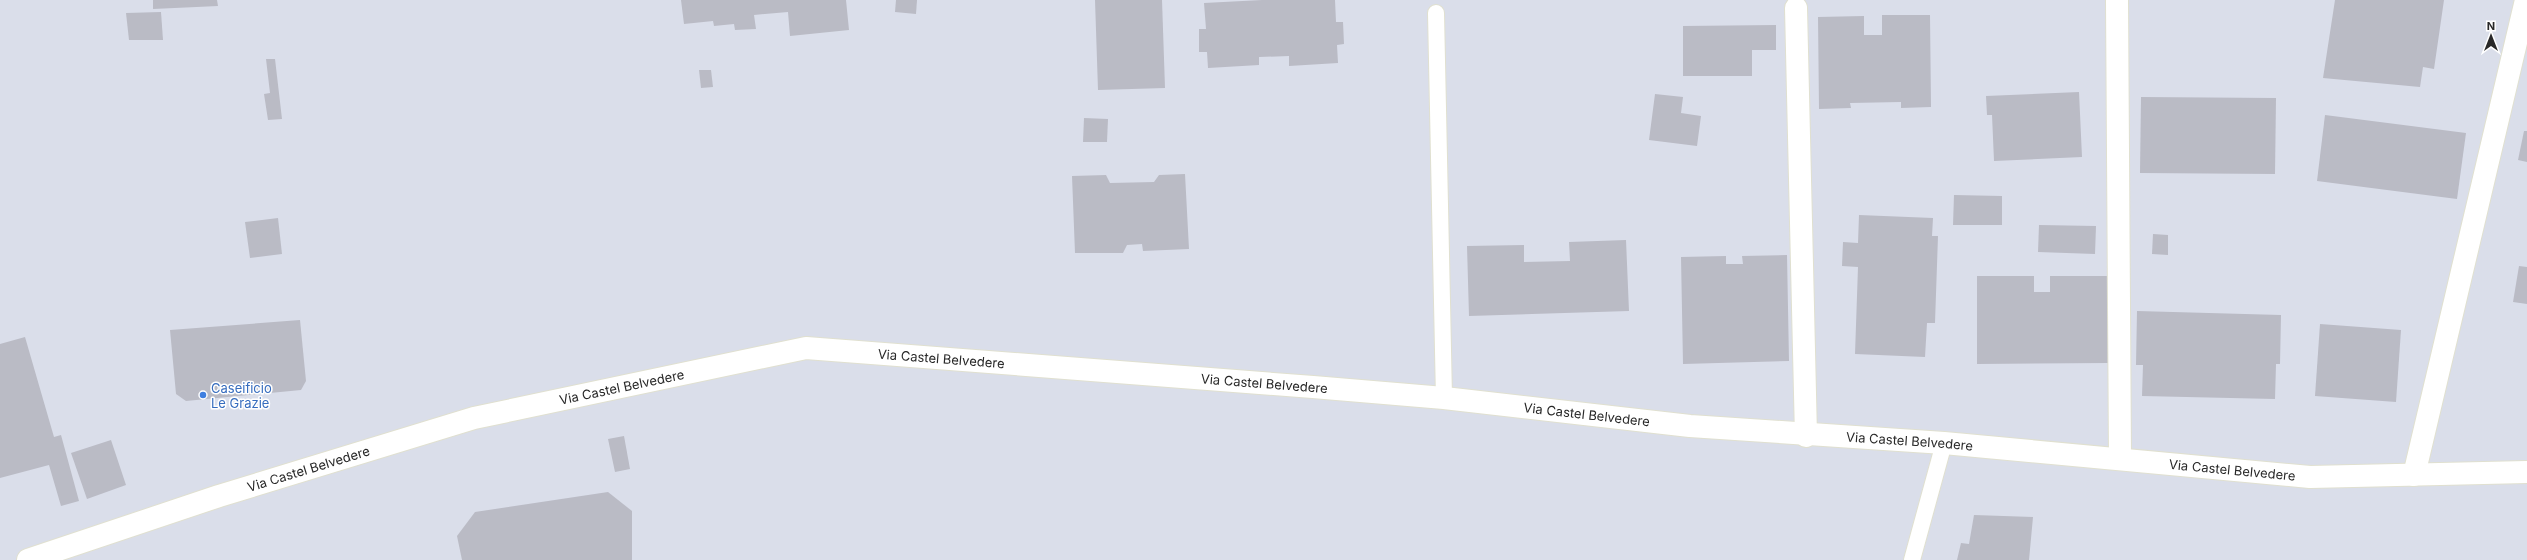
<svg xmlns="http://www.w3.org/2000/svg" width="2527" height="560" viewBox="0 0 2527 560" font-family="Inter,sans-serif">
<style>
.building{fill:#babbc5}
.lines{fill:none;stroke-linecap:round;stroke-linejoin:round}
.service-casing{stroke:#e0e0d0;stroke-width:18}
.minor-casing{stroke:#e0e0d0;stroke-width:24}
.tertiary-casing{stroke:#e0e0d0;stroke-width:24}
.service{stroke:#fff;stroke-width:16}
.minor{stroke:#fff;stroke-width:22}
.tertiary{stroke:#fff;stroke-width:22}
.shop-dot{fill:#3f7fe0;stroke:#fff;stroke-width:1.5}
.labels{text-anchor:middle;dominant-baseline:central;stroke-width:3;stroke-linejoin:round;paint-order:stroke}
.street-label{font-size:13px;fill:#282828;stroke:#fff}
.shop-label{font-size:13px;fill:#366cbe;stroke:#fff;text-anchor:start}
</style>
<rect width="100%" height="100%" fill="#dadeea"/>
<!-- building -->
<g class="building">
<polygon points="153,0 217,0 218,6 153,9"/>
<polygon points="681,0 846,0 849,30 790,36 788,12 754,15 756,29 735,30 734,24 714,26 713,21 684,24"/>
<polygon points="896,0 917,0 916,14 895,12"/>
<polygon points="1095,0 1162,0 1165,88 1098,90"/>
<polygon points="1262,0 1335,0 1336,22 1343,22 1344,44 1337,45 1338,63 1289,66 1289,56 1259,57 1259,65 1208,68 1207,52 1199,52 1199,29 1206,29 1204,3"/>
<polygon points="2335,0 2444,0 2434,69 2423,67 2420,87 2323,78"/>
<polygon points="161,12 163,40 129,40 126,13"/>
<polygon points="1882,15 1930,15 1931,107 1901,108 1901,102 1850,103 1851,108 1819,109 1818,17 1864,16 1864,35 1882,35"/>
<polygon points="1776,25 1776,50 1752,50 1752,76 1683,76 1683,26"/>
<polygon points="266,59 275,59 282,119 268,120 264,94 270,93"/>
<polygon points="699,70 711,70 713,87 701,88"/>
<polygon points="2079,92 2082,157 1994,161 1992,115 1987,115 1986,96"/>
<polygon points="1655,94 1683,97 1681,113 1701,116 1697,146 1649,140"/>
<polygon points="2141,97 2276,98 2275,174 2140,173"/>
<polygon points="2325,115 2466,133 2457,199 2317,181"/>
<polygon points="1084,118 1108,119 1107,142 1083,142"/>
<polygon points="2524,131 2527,131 2527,162 2518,160"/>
<polygon points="1185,174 1189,249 1143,251 1142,244 1127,245 1123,253 1075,253 1072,176 1106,175 1110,183 1154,182 1159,175"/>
<polygon points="1954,195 2002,196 2002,225 1953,225"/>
<polygon points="1859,215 1933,218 1932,236 1938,236 1935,323 1927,323 1925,357 1855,354 1858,267 1842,266 1843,242 1858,243"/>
<polygon points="278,218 282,254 250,258 245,222"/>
<polygon points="2039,225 2096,226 2095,254 2038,252"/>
<polygon points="2153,234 2168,235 2168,255 2152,254"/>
<polygon points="1626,240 1629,311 1469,316 1467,246 1524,245 1524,262 1570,261 1569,242"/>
<polygon points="1787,255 1789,361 1683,364 1681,257 1726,256 1726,264 1743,264 1742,256"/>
<polygon points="2519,266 2527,267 2527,304 2513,302"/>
<polygon points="1977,276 2034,276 2034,292 2050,292 2050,276 2108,276 2108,363 1977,364"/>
<polygon points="2137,311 2281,315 2280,364 2276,364 2275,399 2142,396 2143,365 2136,365"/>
<polygon points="300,320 306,381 301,390 186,401 176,394 170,330"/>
<polygon points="2320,324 2401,330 2396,402 2315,396"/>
<polygon points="25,337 54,437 61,435 79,501 61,506 49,465 0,478 0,344"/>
<polygon points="624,436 630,469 615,472 608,439"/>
<polygon points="111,440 126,485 87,499 71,453"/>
<polygon points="608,492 632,511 632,560 462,560 457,536 475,512"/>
<polygon points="1974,515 2033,517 2029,560 1957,560 1961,543 1969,544"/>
</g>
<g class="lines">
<defs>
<g id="service">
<polyline points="1436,13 1444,398"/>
<polyline points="1912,560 1944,443"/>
</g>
<g id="minor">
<polyline points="2117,0 2120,459"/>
<polyline points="1796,8 1806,436"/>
<polyline points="2414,475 2526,0"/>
</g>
<g id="tertiary">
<path id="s1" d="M28,560l191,-64 255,-78 332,-70 507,39 131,11 246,28 254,17 366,34 217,-5"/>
</g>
</defs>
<!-- service casing -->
<use href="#service" class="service-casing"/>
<!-- minor casing -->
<use href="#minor" class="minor-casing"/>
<!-- tertiary casing -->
<use href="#tertiary" class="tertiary-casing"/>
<!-- service -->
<use href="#service" class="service"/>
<!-- minor -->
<use href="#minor" class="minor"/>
<!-- tertiary -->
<use href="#tertiary" class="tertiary"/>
</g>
<!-- markers -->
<circle class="shop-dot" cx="203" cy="395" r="4"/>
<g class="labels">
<!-- street labels -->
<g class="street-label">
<text stroke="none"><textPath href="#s1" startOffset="943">Via Castel Belvedere</textPath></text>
<text stroke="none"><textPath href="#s1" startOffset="1267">Via Castel Belvedere</textPath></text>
<text stroke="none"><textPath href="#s1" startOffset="619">Via Castel Belvedere</textPath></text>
<text stroke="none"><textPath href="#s1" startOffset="1591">Via Castel Belvedere</textPath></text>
<text stroke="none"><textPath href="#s1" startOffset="1915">Via Castel Belvedere</textPath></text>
<text stroke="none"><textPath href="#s1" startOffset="295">Via Castel Belvedere</textPath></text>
<text stroke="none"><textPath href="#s1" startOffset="2239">Via Castel Belvedere</textPath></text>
</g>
<!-- shop labels -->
<g class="shop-label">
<text x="211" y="388">Caseificio<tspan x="211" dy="15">Le Grazie</tspan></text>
</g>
</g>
<!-- north arrow -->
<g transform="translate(2491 36)" stroke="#ffffff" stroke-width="3" paint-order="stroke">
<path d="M0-3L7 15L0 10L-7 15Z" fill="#282828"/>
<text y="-6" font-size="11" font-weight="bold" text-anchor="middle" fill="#282828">N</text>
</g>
</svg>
